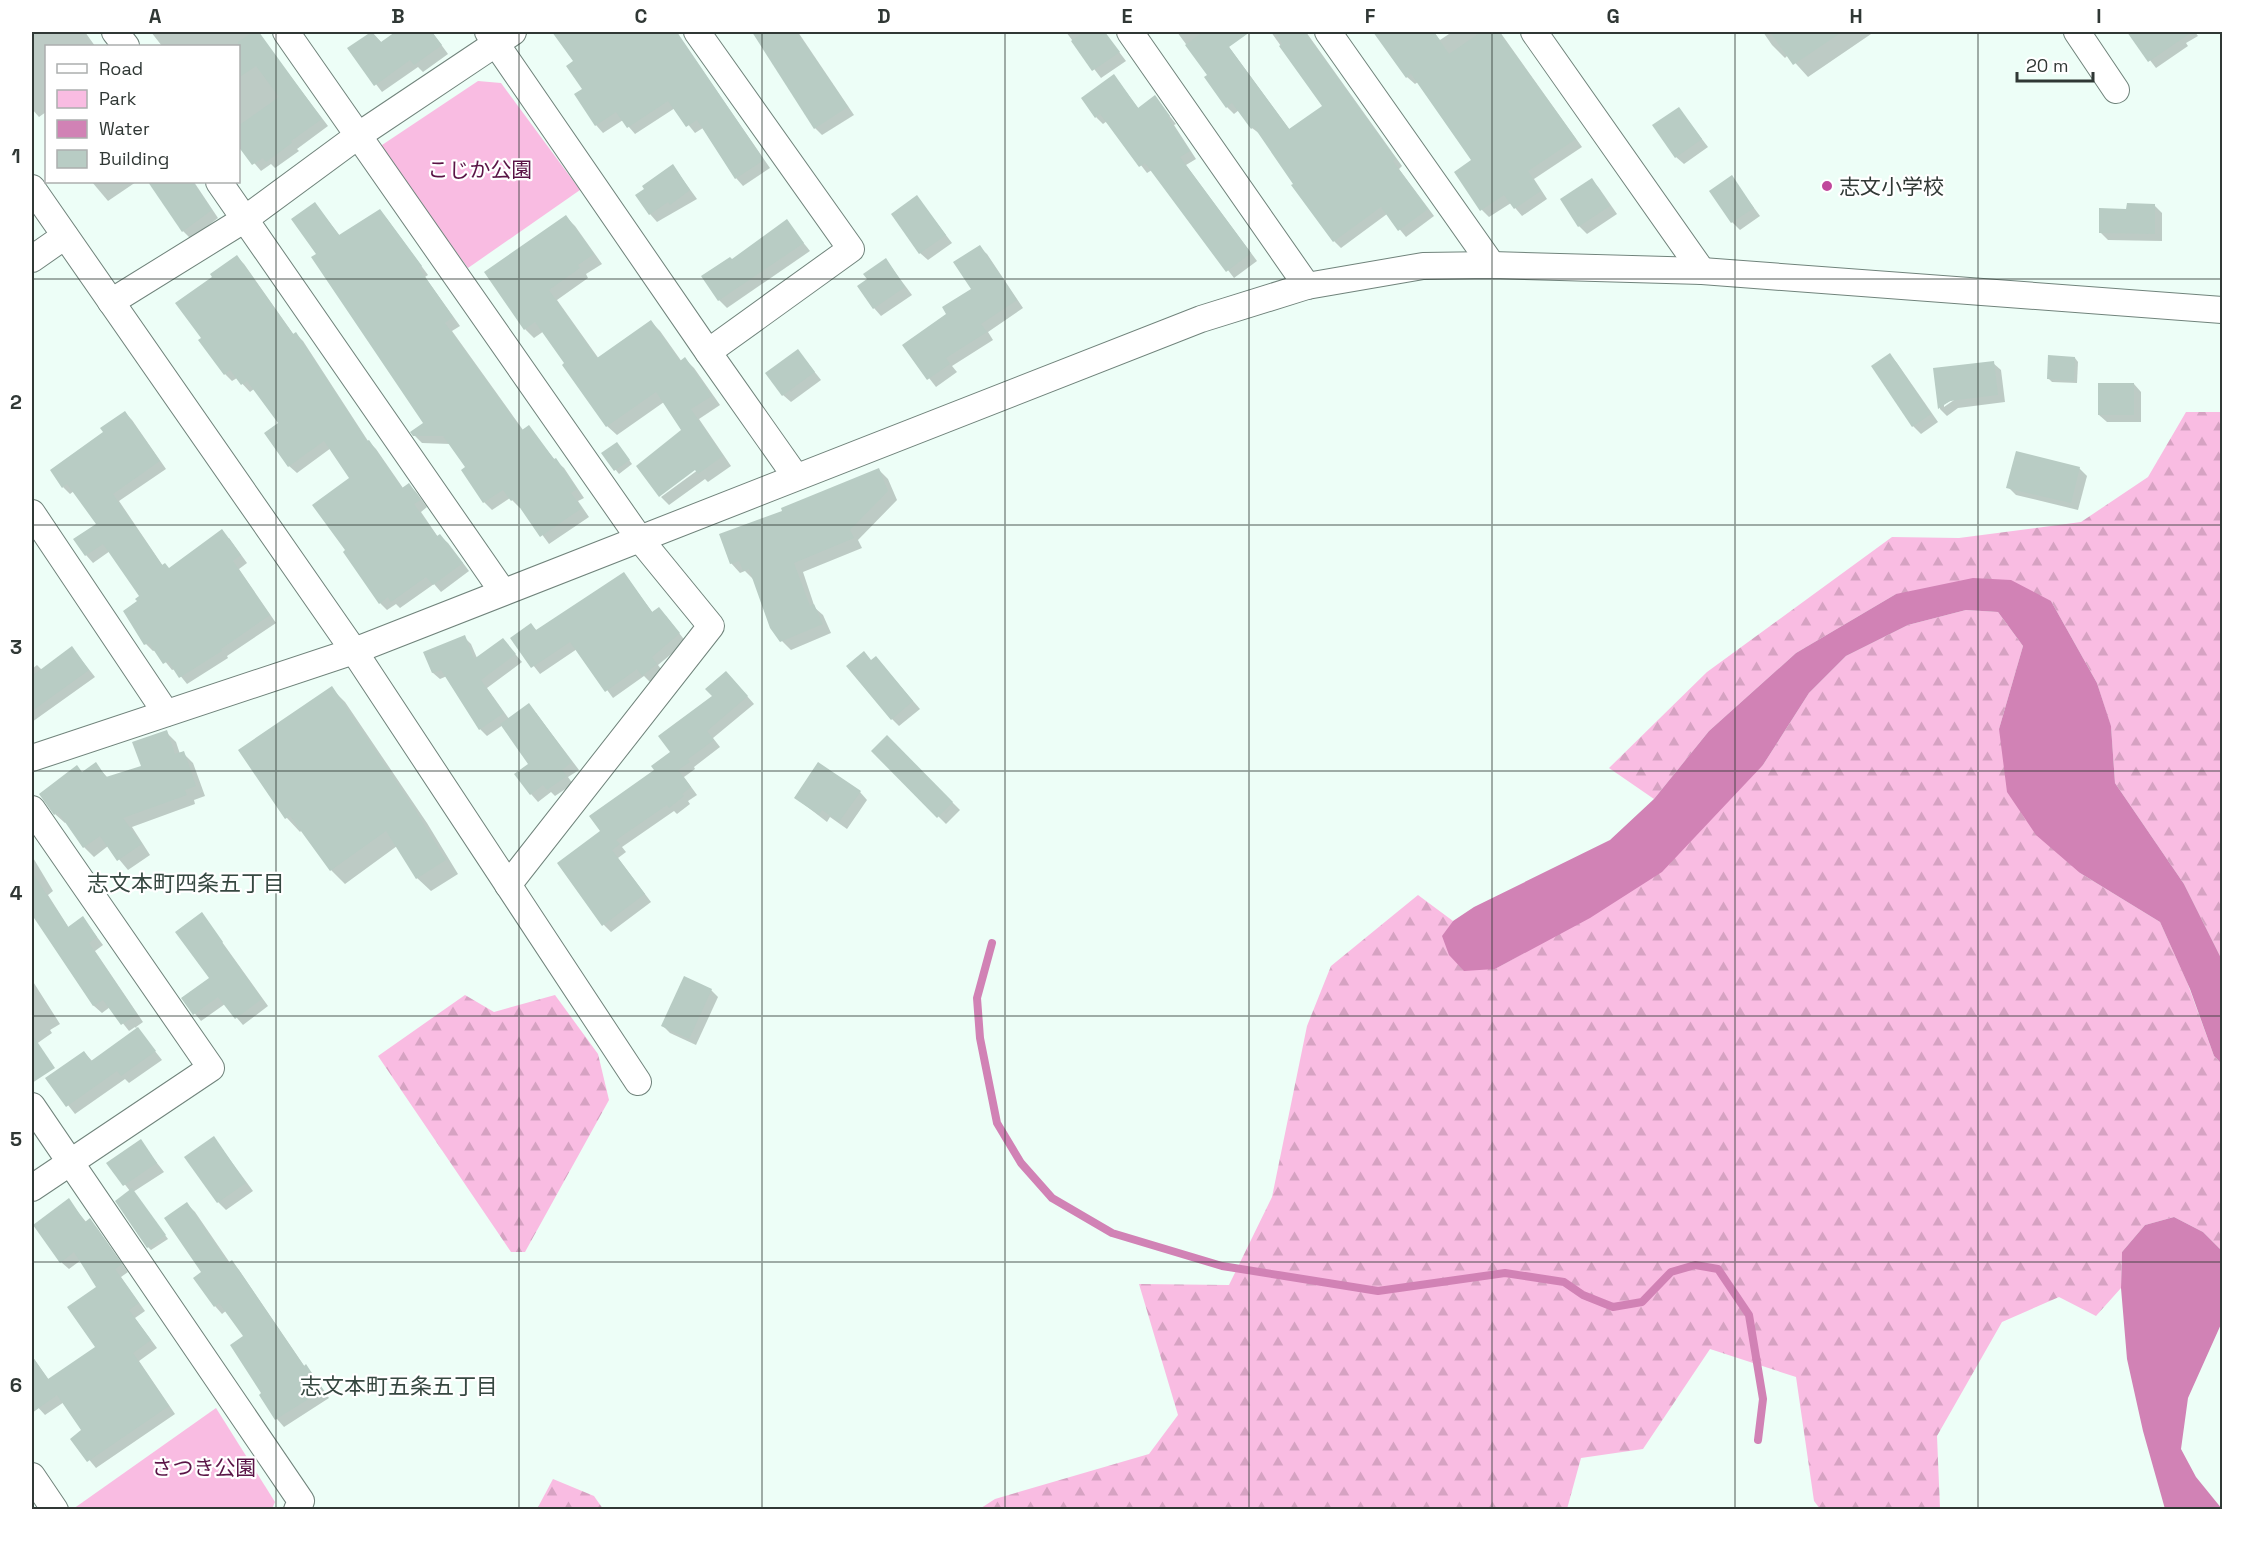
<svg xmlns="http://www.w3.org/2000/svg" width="2254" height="1541" viewBox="0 0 2254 1541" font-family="'Space Grotesk','Noto Sans JP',sans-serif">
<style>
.green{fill:#f9bce2}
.forest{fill:url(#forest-firs)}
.water{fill:#d182b5}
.shadow{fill:#0003;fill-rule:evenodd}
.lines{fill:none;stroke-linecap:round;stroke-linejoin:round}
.stream{stroke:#d182b5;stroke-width:8}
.building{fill:#b8ccc4}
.minor-casing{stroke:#70837b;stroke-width:28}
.minor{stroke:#fff;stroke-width:26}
.grid{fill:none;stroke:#303835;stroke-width:1.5;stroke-opacity:0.55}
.poi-dot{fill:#c0479b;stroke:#fff;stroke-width:2}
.labels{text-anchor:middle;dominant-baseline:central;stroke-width:4.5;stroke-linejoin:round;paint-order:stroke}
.park-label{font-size:21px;fill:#5a1446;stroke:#fff}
.poi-label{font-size:21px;fill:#303835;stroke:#fff;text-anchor:start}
.neighbourhood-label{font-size:22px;fill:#364841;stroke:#fff}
.neatline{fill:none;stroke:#303835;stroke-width:2}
.grid-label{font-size:20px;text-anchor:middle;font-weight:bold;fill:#303835}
</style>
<defs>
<pattern id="forest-firs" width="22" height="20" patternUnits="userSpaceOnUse" patternTransform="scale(1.5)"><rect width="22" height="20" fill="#f9bce2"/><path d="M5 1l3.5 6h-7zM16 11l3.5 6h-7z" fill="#d6a2c2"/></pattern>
</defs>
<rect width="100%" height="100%" fill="#edfef7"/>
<!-- green -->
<g class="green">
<polygon points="478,81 501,83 580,190 468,268 379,147"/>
<polygon points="216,1408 275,1502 272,1509 73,1509"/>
</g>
<!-- forest -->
<g class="forest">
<polygon points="2186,412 2222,412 2222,960 2184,884 2115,783 2111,727 2097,683 2051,601 1896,594 1796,653 1709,731 1654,799 1609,768 1707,672 1892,537 1959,538 2081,522 2148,477"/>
<polygon points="1966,610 1998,612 2023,646 1999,729 2080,873 2160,922 2187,982 2214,1056 2222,1064 2222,1251 2203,1232 2174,1217 2145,1225 2122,1252 2121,1288 2096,1316 2059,1297 2002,1322 1937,1436 1940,1509 1820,1509 1814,1501 1796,1377 1710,1349 1643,1449 1581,1458 1567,1509 978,1510 995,1499 1149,1454 1178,1415 1139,1284 1229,1285 1272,1197 1307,1026 1331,966 1418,895 1453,921 1443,937 1495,969 1524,953 1763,765 1809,693 1846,656 1908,625"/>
<polygon points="465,995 494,1012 555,995 598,1054 609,1100 525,1252 511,1252 378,1056"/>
<polygon points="553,1479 594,1496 603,1509 537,1509"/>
</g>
<!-- water -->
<g class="water">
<polygon points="1973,578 2011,580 2051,601 2097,683 2111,726 2115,783 2184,884 2222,960 2222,1064 2214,1056 2190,989 2160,922 2080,873 2036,835 2007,792 1999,729 2023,646 1998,612 1966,610 1908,625 1846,656 1809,693 1763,765 1662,872 1590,918 1495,969 1464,971 1449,955 1442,936 1453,921 1474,907 1610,840 1654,799 1709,731 1796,653 1896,594"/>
<polygon points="2174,1217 2203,1232 2222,1251 2222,1322 2188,1398 2181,1449 2196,1477 2222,1509 2165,1509 2143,1431 2127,1359 2121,1288 2122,1252 2145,1225"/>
</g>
<!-- shadow -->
<g class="shadow">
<polygon points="32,32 85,32 95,46 46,46 46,112 39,117 32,109"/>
<polygon points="151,32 252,32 253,33 257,32 328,126 297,149 299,151 275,168 271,164 261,171 238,144 238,46 162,46"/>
<polygon points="372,32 382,43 398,32 432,32 448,54 423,72 418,67 382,92 349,49"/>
<polygon points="565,32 676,32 770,168 743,186 736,178 703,128 695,133 675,108 635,134 623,120 603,133 596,125 576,95 584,89 575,62 558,37"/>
<polygon points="759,32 798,32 854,115 822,135 815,128"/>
<polygon points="1066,32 1096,32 1098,33 1104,32 1126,61 1101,78"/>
<polygon points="1177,32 1218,32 1290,130 1324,107 1271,32 1306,32 1402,166 1399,169 1434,216 1406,237 1387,214 1341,248 1334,241 1260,134 1252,128 1239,110 1234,114 1227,107 1209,75"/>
<polygon points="1376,32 1434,32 1440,40 1452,32 1500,32 1582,147 1534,179 1547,199 1522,216 1511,203 1489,217 1482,210 1473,160 1418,82 1415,84 1407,77"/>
<polygon points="1763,32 1874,32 1808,77 1788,55 1785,58 1772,45"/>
<polygon points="2143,32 2195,32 2198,36 2186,43 2188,46 2156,68 2133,38"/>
<polygon points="1114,76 1139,109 1154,97 1176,124 1174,125 1196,159 1186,165 1257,261 1234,278 1152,170 1147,173 1107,121 1103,124 1096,117"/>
<polygon points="1679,109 1708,147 1684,164 1676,157"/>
<polygon points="673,166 697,199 657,222 650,214"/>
<polygon points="1731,177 1760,216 1740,230 1732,222"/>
<polygon points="1592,180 1599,188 1617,214 1587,234 1579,226 1562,200"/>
<polygon points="92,182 136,182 108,201"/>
<polygon points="149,182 194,182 218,218 191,239 183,231"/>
<polygon points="917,197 952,243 928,260 920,253"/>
<polygon points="315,204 340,236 380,211 387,219 428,275 425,277 460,326 452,331 523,430 528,427 555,460 564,468 584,498 578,501 589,517 549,544 522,507 520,508 510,498 492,510 484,502 467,468 450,444 422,443 414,435 425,423 319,254"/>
<polygon points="2155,206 2162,213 2162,241 2108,240 2101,233 2128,211"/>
<polygon points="566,217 575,226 602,264 586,274 588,278 557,300 599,359 651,322 660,331 682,362 685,359 694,368 720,405 699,419 731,466 708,482 705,479 669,505 661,497 702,467 683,430 664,402 617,435 607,426 544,331 534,338 525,329"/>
<polygon points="786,221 810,251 727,308 719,300 732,261"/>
<polygon points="979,247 987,254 1023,308 988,332 993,340 952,366 957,372 936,387 904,346 948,314 973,289"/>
<polygon points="237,257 244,264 294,335 296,334 303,341 368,441 376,449 403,488 409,485 416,492 427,507 421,512 438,537 440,536 448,543 469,571 441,592 434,584 400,608 396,604 387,610 380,603 347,550 351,478 331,448 297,473 289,466 280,423 254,389 250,392 237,378 232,381 225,374 203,339 214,277"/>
<polygon points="886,260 912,295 881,316 874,308 869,279"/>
<polygon points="798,351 821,380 791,402 783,395"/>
<polygon points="1890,355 1897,363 1938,422 1921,434 1913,426 1873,367"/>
<polygon points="2075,358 2078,362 2077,383 2052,382 2048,378"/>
<path d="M1993,363l8,7 4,32 -47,6 -11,8 -7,-7 -5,-39zM1957,398l-13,9v-3z"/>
<polygon points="2134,384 2141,392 2141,422 2107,422 2099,415"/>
<polygon points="125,413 132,420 166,469 119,501 163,566 170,569 229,538 247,563 239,569 276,623 227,656 228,658 187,684 175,669 172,670 156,650 153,651 146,644 139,602 142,597 110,551 93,563 86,555 98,525 74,491 70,494 63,487 105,432"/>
<polygon points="620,447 632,464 619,474 603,454"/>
<polygon points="2079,468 2087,476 2078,510 2016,495 2008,487"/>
<polygon points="879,470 888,479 897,500 858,540 862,548 803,572 815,608 823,615 831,633 791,650 782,641 754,580 745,571 740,573 731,563 784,512"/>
<polygon points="624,574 653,613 666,616 686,642 658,665 663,672 650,682 644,676 613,698 577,649 540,674 512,638 531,625 537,631"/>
<polygon points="464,637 471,644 477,658 503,640 522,662 487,688 509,719 536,713 579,770 568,777 573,784 555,796 551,792 538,802 531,794 516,775 530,764 503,725 487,736 480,729 447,676 440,679 433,673 425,653"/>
<polygon points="72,648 95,677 32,722 32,669 37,665 42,670"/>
<polygon points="883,666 920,709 899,726 892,719"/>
<polygon points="733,680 754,704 713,738 720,747 694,767 695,769 684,777 697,795 688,801 690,804 677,814 674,811 622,847 626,852 618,858 651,902 611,932 604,925 602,832"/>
<polygon points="331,688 345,702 427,823 458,874 431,891 417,878 397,846 345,884 331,870 302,830 300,832 287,818 240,751"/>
<polygon points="166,732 176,742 180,754 183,753 193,763 205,796 194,800 195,804 132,827 150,855 128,870 108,846 94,857 84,847 66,822 65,823 55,814 83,773 95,764 108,778 143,767"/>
<polygon points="887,737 960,810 946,824 873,751"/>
<polygon points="860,792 867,800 847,829 830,817 827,822 796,798"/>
<polygon points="32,856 53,891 48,895 69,928 83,918 103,945 95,951 143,1022 136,1027 162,1060 129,1083 125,1079 75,1114 47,1078 84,1052 93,1062 137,1029 135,1027 129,1031 110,1007 102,1013 94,1006 32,912"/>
<polygon points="202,914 268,1006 243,1025 225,1004 201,1021 183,999 211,978"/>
<polygon points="32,980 60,1024 50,1030 52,1033 32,1047"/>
<polygon points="711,990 718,997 696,1045 670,1033 663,1026"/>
<polygon points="214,1138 253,1191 226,1210 218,1202"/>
<polygon points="140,1141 164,1172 133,1192 168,1239 151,1250 148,1247 130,1191 108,1163"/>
<polygon points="68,1200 87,1223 90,1220 97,1228 128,1272 121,1277 145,1311 135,1318 157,1348 139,1361 175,1414 96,1468 72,1439 83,1431 64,1402 45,1415 34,1403 32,1405 32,1356 49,1380 98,1347 98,1287 81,1260 69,1269 61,1262"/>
<polygon points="187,1204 195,1212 230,1263 232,1262 239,1270 305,1367 313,1374 329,1398 284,1427 277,1419 261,1395 264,1393 245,1337 227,1310 222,1314 215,1306 203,1272"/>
</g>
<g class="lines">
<!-- stream -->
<polyline class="stream" points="992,943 977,998 980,1038 997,1123 1021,1163 1052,1198 1112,1233 1222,1266 1378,1291 1505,1273 1564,1282 1583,1295 1613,1307 1642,1302 1671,1272 1695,1265 1718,1269 1749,1315 1763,1399 1758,1440"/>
</g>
<!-- building -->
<g class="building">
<polygon points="253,32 259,32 322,119 291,141 292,143 266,162 263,158 252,165 238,146 238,126 279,97 256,66 238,78 238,42"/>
<polygon points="371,32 381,42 395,32 432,32 442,45 414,65 410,60 374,86 347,48"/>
<polygon points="552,32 677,32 764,160 735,179 697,120 686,127 668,101 627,128 616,112 595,126 574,94 582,89 566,66 573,61"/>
<polygon points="752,32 797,32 848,107 814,129"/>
<polygon points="1084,32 1105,32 1120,52 1092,71 1071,41"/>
<polygon points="1203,32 1250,32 1229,47 1289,129 1322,106 1279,46 1282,44 1275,32 1305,32 1396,159 1393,161 1428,209 1398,231 1381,207 1333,242 1291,185 1293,184 1254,127 1251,129 1232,103 1226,108 1204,77 1207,75 1185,45"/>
<polygon points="1373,32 1434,32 1449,54 1481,32 1499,32 1576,139 1528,171 1541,191 1514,209 1504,195 1480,211 1454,172 1471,160 1411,74 1406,78"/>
<polygon points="1770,32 1842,32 1793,65"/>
<polygon points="2127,32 2192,32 2148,62"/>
<polygon points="1114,74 1138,108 1155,95 1170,116 1168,118 1190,151 1180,157 1251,253 1226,272 1145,163 1139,167 1100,114 1095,118 1081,98"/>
<polygon points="1679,107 1702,139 1675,158 1652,125"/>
<polygon points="673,164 690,190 670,205 668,202 649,215 635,195 644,189 642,186"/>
<polygon points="1732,175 1754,208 1731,223 1709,191"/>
<polygon points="1592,178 1610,206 1578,227 1560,199"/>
<polygon points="148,182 193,182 212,210 182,232"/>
<polygon points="917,195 946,235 919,254 891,214"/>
<polygon points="315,202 339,235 380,209 422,266 419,268 453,317 445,323 522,430 529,425 554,459 556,458 577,489 571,493 582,508 540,537 514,499 511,501 503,490 483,503 461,470 465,467 443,436 413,436 410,432 423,423 311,257 316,254 291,219"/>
<polygon points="2127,203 2155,204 2155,234 2099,233 2099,208 2126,209"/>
<polygon points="566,215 594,254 578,265 580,268 549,290 597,358 651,320 680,361 685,357 712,396 691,409 723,456 698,474 695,470 659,497 636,466 681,430 656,392 606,427 562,365 564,363 535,322 524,330 484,272"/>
<polygon points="787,219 804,243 718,301 701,276 730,257 732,259"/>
<polygon points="980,245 1017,300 981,324 987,332 946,358 950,364 927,380 902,345 946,314 942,307 971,289 953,262"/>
<polygon points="237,255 293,334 296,332 367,441 369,440 402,488 409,483 421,500 414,504 437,536 440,534 463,563 433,585 426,577 391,602 388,597 379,604 343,552 345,550 312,505 349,478 324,441 288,467 264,433 278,423 247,381 241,385 230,370 224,375 198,340 201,338 175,303 212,277 210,274"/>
<polygon points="886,258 905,287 873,309 857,286 867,279 863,274"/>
<polygon points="798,349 815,372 782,396 765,373"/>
<polygon points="1890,353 1931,414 1912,427 1871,366"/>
<polygon points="2048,355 2075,357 2074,381 2047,379"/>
<polygon points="1994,361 1998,395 1950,401 1938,409 1933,368"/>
<rect x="2098" y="383" width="36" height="32"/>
<polygon points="125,411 160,461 113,494 162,565 165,563 169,568 222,529 241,555 233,561 270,615 221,649 222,651 179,678 168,661 163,664 149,643 144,645 123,611 137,601 135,599 139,596 103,544 85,556 73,539 96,524 67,484 62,488 50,470 103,432 100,428"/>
<polygon points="617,442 630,460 614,471 601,453"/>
<polygon points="2016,451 2080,467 2071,503 2006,488"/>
<polygon points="879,468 888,491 850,530 854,538 794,563 810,606 814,604 823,624 780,642 770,628 749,569 743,571 739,561 730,564 719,534 782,511 781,508"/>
<polygon points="624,572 652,612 659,607 680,633 652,657 657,664 642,676 637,669 605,692 570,642 531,668 510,638 531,623 536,630"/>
<polygon points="465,635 474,659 503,638 516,654 481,680 504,713 479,730 441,670 432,673 423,652"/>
<polygon points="72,646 89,670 32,711 32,676"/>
<polygon points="864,651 871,660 876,656 913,701 891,720 846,666"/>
<polygon points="726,671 748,696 707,731 714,740 688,759 690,762 678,770 691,787 682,794 684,796 669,808 667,805 616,840 620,844 612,850 645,894 602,926 557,863 600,831 589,816 654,770 651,766 670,752 658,736 712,696 705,689"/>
<polygon points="332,686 414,808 446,860 416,879 386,831 330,871 290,816 285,819 238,750"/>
<polygon points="529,703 572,762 562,770 567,776 547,790 543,785 530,795 514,774 528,764 500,724"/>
<polygon points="167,730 175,754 184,751 196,786 185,790 187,795 123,818 142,844 117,861 100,836 83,848 58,812 54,815 39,794 77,765 82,772 96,762 106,777 141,766 132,742"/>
<polygon points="887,735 953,802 937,818 871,751"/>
<polygon points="818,762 861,791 839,822 822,810 819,815 794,798"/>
<polygon points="32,872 68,927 83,916 97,937 89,943 137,1014 121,1025 103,1000 93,1006 32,915"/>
<polygon points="202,912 223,942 222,943 262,999 235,1019 218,997 193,1015 181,998 209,978 175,932"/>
<polygon points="684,976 712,989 689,1039 661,1026"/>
<polygon points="138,1027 156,1051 121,1076 117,1071 66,1107 45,1078 84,1051 91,1061"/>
<polygon points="32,1034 55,1068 32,1083"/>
<polygon points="214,1136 246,1183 217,1203 184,1157"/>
<polygon points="141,1139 157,1163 123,1186 106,1163"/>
<polygon points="132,1188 166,1235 147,1248 115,1201"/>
<polygon points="69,1198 85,1222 90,1218 122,1264 115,1269 139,1303 129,1310 151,1340 133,1353 169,1406 87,1462 70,1439 81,1430 57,1395 32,1413 32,1356 48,1379 95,1347 67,1307 96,1287 74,1252 60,1263 33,1225"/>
<polygon points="187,1202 228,1263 232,1260 304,1366 306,1364 323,1390 275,1420 259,1395 261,1393 230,1345 243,1336 219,1303 214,1307 193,1278 201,1272 164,1218"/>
</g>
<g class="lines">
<defs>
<g id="minor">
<polyline points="115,32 126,46"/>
<polyline points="286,32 639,538 711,626 508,885"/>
<polyline points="488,32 708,352 796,477"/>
<polyline points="697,32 851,249 708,352"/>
<polyline points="1130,32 1307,286"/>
<polyline points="1328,32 1492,265"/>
<polyline points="1534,32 1702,271"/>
<polyline points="2077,32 2116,90"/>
<polyline points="219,182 503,592"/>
<polyline points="32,188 354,651 638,1082"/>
<polyline points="32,259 65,236"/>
<polyline points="111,302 245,219 359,135 513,32"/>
<polyline points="32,513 166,713"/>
<polyline points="32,758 354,651 1201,319 1307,286 1423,266 1492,265 1702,271 2222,310"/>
<polyline points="32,809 211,1068 32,1188"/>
<polyline points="32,1106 301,1501 297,1510"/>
<polyline points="32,1476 55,1510"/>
</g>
</defs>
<!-- minor casing -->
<use href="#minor" class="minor-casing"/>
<!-- minor -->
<use href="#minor" class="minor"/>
</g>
<!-- grid -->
<path class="grid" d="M276,32v1478M519,32v1478M762,32v1478M1005,32v1478M1249,32v1478M1492,32v1478M1735,32v1478M1978,32v1478M32,279h2190M32,525h2190M32,771h2190M32,1016h2190M32,1262h2190"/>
<!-- markers -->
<circle class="poi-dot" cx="1827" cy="186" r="6"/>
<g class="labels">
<!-- park labels -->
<g class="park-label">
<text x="480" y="169">こじか公園</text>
<text x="204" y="1467">さつき公園</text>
</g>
<!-- poi labels -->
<g class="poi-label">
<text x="1839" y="186">志文小学校</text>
</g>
<!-- neighbourhood labels -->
<g class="neighbourhood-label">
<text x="186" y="883">志文本町四条五丁目</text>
<text x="399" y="1386">志文本町五条五丁目</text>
</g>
</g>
<!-- border -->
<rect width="2254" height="1541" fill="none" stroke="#ffffff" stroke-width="66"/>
<!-- legend -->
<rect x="45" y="45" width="195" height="138" fill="#ffffff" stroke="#acafae" stroke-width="1.5"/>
<rect x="57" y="64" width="30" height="9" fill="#ffffff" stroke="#acafae" stroke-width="1.5"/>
<text x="99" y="75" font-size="18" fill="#303835">Road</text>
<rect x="57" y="90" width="30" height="18" fill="#f9bce2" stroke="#acafae" stroke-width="1.5"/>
<text x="99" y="105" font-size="18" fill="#303835">Park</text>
<rect x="57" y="120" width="30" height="18" fill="#d182b5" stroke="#acafae" stroke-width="1.5"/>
<text x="99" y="135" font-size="18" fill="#303835">Water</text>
<rect x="57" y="150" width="30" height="18" fill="#b8ccc4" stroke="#acafae" stroke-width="1.5"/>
<text x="99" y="165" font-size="18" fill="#303835">Building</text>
<!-- scale -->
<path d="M2017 72v9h76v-9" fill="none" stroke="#303835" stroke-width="3"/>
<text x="2026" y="72" font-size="18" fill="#303835" stroke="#ffffff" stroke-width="4.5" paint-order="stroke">20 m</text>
<rect x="33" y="33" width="2188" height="1475" class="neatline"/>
<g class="grid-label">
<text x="155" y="23">A</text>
<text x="398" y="23">B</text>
<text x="641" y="23">C</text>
<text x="884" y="23">D</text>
<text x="1127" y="23">E</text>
<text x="1370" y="23">F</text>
<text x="1613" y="23">G</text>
<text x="1856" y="23">H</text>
<text x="2099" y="23">I</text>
<text x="16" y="163">1</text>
<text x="16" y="409">2</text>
<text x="16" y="654">3</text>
<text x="16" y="900">4</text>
<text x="16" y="1146">5</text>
<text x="16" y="1392">6</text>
</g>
</svg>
